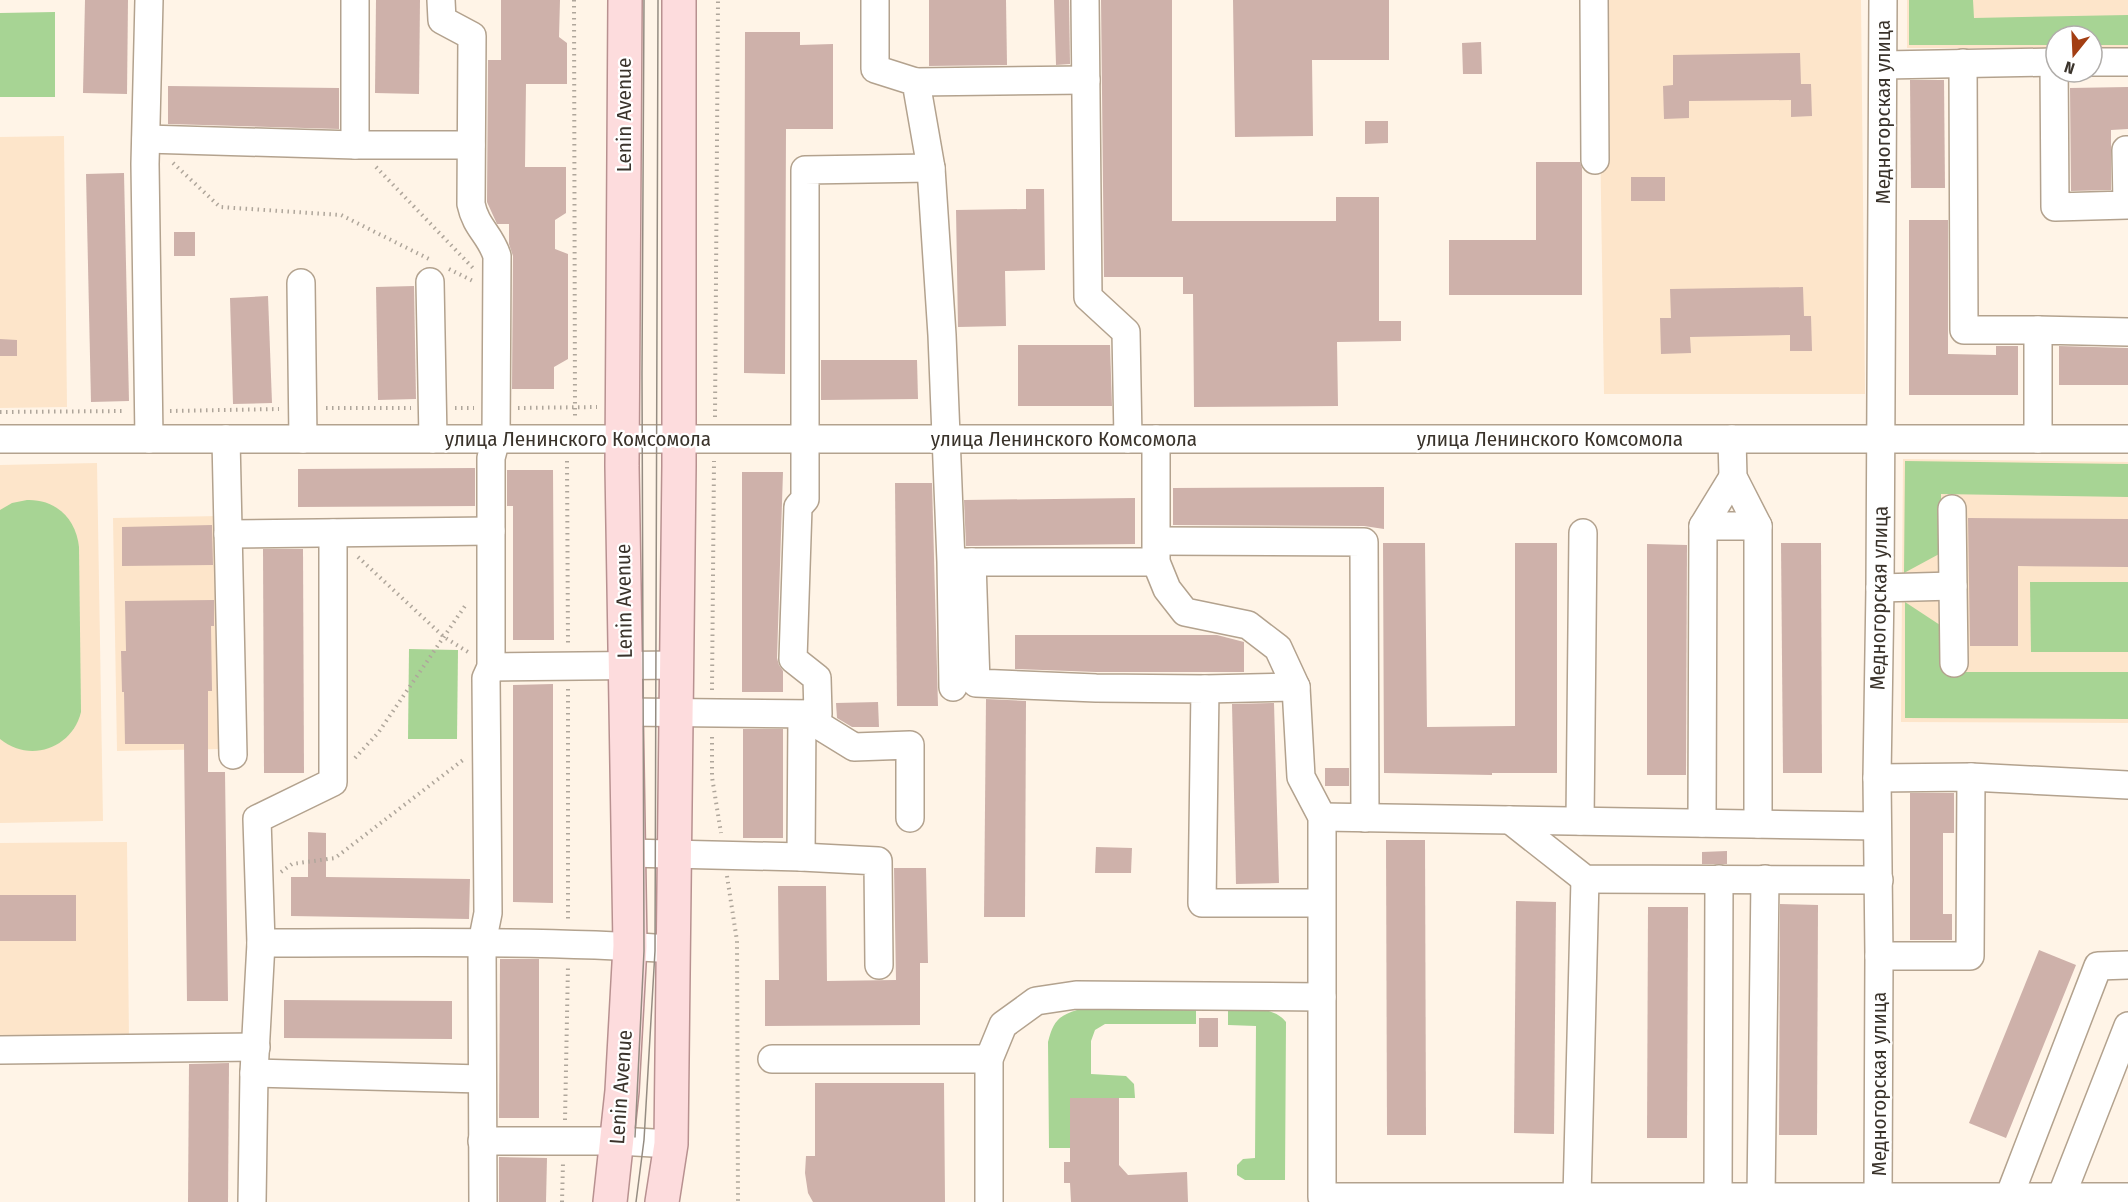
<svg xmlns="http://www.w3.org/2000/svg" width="2128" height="1202" viewBox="0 0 2128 1202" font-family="'Fira Sans Condensed',sans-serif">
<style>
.built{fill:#fde5ca}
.green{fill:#a7d494}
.building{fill:#ceb1aa}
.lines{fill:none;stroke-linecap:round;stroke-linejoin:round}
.minor-casing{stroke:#b3a28e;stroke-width:30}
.major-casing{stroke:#b89190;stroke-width:36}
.path{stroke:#afa69b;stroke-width:4;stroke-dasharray:1.5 4.5;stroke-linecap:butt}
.minor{stroke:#fff;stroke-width:27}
.major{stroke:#fddcdd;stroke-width:33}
.tram{stroke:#958c82;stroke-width:1.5}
.labels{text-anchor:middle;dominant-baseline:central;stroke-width:4.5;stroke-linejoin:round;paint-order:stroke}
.street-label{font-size:21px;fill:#3a332b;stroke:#fff}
</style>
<rect width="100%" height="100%" fill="#fff4e7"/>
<!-- built -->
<g class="built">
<polygon points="1598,0 1861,0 1865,394 1604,394"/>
<polygon points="1907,0 2128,0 2128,48 2092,48 2092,36 2056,36 2056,48 1907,48"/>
<polygon points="64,136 67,407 0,408 0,137"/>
<polygon points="1903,459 2128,462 2128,723 1901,722"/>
<polygon points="97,463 103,821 0,823 0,465"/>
<polygon points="220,516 223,749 117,751 113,518"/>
<polygon points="127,842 129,1041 0,1042 0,843"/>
</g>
<!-- green -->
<g class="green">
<polygon points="1909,0 1973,0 1974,18 2128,15 2128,45 2092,45 2092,36 2056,36 2056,45 1909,45"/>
<polygon points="55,12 55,97 0,97 0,13"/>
<polygon points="1905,461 2128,464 2128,497 1941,494 1941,553 1904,573"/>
<path d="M27,500c28,-1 49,18 52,47l2,165c-9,37 -52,51 -81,27v-229l12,-7z"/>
<polygon points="2030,582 2128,582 2128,652 2031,652"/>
<polygon points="1905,602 1943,627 1943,672 2128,672 2128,719 1905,718"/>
<polygon points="409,649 458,650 457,739 408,739"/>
<path d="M1077,1010h119v14h-91l-10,6 -4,11v33l35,2 8,8 1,14h-65v50h-21l-1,-106c5,-19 9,-26 29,-32z"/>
<path d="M1228,1010c21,0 45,-5 58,12l-1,158h-40l-8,-5v-10l6,-6 12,-1 1,-132 -28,-1z"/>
</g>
<!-- building -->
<g class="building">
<polygon points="85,0 128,0 127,94 83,93"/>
<polygon points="376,0 420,0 419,94 375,93"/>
<polygon points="501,0 560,0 559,37 567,43 567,84 526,84 525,167 566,167 566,213 555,220 555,249 568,254 568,359 554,367 554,389 512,389 513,256 509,244 509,224 497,224 487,202 488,60 501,60"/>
<polygon points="929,0 1006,0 1007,65 929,66"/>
<polygon points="1054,0 1069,0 1070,64 1056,65"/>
<polygon points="1101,0 1172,0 1172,221 1336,221 1336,197 1379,197 1379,321 1401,321 1401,341 1337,342 1338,406 1194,407 1193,294 1183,294 1183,277 1104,277"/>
<polygon points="1233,0 1389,0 1389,60 1312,60 1313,136 1235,137"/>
<polygon points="745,32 800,32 800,45 833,44 833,129 786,129 785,374 744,373"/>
<polygon points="1481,42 1482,74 1463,74 1462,43"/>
<polygon points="1800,53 1801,84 1811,84 1812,116 1791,117 1791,100 1689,101 1689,118 1664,119 1663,86 1673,85 1673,55"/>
<polygon points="1910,80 1944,80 1945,188 1911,188"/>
<polygon points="168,86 339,88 339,129 168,124"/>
<polygon points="2128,87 2128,129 2111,130 2111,190 2071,191 2070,88"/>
<polygon points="1365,121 1388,121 1388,143 1365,144"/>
<polygon points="1536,162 1580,162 1582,168 1582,295 1449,295 1449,240 1536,240"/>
<polygon points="124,173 129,401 91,402 86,174"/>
<rect x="1631" y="177" width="34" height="24"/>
<polygon points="1026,189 1044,189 1045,270 1005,271 1006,326 958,327 956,210 1026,209"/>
<polygon points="1909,220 1948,220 1948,354 1996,355 1996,346 2018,346 2018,395 1909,395"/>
<rect x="174" y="232" width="21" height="24"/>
<polygon points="414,286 416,399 378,400 376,287"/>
<polygon points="1803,287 1804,316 1811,316 1812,351 1790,351 1790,335 1690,337 1691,353 1661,354 1660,318 1671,318 1670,289"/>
<polygon points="268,296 272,403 233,404 230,298"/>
<polygon points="0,339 17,340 17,356 0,356"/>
<polygon points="1018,345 1110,345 1112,406 1018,406"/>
<polygon points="2059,346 2128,348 2128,385 2059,385"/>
<polygon points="821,360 917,360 918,399 821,400"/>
<polygon points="475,468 475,506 298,507 298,469"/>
<polygon points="507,470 553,470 554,640 513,640 513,506 507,506"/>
<polygon points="742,472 783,472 777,658 779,665 783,671 783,692 742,692"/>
<polygon points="895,483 932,483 938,706 897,706"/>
<polygon points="1384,487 1384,529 1364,526 1173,525 1173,488"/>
<polygon points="1135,498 1135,544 966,546 964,500"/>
<polygon points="1968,518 2128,519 2128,567 2018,566 2018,646 1970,646"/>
<polygon points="212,525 213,565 122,566 122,527"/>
<polygon points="1383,543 1425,543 1427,727 1515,726 1515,543 1557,543 1557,773 1492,773 1492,775 1384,773"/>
<polygon points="1781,543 1821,543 1822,773 1783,773"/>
<polygon points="1647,544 1687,545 1686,775 1647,775"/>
<polygon points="263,549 303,549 304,773 264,773"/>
<polygon points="214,600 214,626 211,626 212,691 208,691 208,772 225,772 228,1001 187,1001 184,744 125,744 124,692 122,692 121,651 126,651 125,601"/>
<polygon points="1015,635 1217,635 1244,642 1244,672 1096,672 1015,669"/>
<polygon points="553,684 553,903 513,902 513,685"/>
<polygon points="986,699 1026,701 1025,917 984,917"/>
<polygon points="878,702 879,727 852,727 837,718 836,703"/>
<polygon points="1274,703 1279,883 1236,884 1232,704"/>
<rect x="743" y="729" width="40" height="109"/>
<rect x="1325" y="768" width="24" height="18"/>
<polygon points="1910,793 1954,793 1954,833 1943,833 1943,914 1952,914 1952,940 1910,940"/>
<polygon points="308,832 326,833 326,877 470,879 469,919 291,916 291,877 308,877"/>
<polygon points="1386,840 1425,840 1426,1135 1387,1135"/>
<polygon points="1096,847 1132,848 1131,873 1095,873"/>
<polygon points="1727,851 1727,864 1702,864 1702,852"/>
<polygon points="894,868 926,868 928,963 920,963 920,1025 765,1026 765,980 779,980 778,886 826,886 827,981 896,980"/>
<rect x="0" y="895" width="76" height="46"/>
<polygon points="1516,901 1556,902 1554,1134 1514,1133"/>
<polygon points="1780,904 1818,905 1817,1135 1779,1135"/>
<polygon points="1648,907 1688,907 1687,1138 1647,1138"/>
<polygon points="2039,950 2076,965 2006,1138 1969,1123"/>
<polygon points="500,959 539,959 539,1118 499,1118"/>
<polygon points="284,1000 452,1001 452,1039 284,1038"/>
<rect x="1199" y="1018" width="19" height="29"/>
<polygon points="229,1063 228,1202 188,1202 189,1064"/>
<polygon points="815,1083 944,1083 945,1202 813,1202 808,1193 805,1173 806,1156 815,1156"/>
<polygon points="1070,1098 1119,1098 1119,1165 1128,1175 1187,1172 1188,1202 1071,1202 1070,1183 1064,1183 1064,1162 1070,1162"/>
<polygon points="499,1157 547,1158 546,1202 499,1202"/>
</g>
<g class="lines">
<defs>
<g id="minor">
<polyline points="149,0 145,164 149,439"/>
<path d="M441,0l1,20 30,16 -1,168c5,24 19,30 26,52l-1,183 -5,19v209l-5,11 2,235 -6,30 1,259"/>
<polyline points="875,0 875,69 916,82 931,168 942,335 951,562 953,687"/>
<polyline points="1085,0 1088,297 1126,332 1128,439"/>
<polyline points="1594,0 1595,160"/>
<polyline points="2056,62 2054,62 2055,207 2127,205 2126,150 2128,150"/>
<polyline points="2092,62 2128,62"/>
<polyline points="1963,63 1964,330 2038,330"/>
<polyline points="1884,65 2054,62"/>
<polyline points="916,82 1086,80"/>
<polyline points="146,139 355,145 471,145"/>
<polyline points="355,145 355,0"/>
<polyline points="430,282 433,439"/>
<polyline points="301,283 303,439"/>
<polyline points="0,439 2128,439"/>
<polyline points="226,439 233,755"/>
<polyline points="1156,439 1156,562 1167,589 1185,612 1248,625 1278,648 1296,687 1301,777 1322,817 1322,1197 2128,1197"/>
<polyline points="1732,439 1733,477 1758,526 1758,824"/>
<polyline points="2038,439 2038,330 2128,332"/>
<polyline points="1952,509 1954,663"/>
<polyline points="1703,526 1758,526"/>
<polyline points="228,534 491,531"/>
<polyline points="1157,541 1364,542 1365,818"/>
<polyline points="956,562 1156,562"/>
<polyline points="972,562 976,683 1096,688 1205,689 1202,903 1321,903"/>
<polyline points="1880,588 1953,586"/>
<polyline points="491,667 677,665"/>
<polyline points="1205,689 1296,687"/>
<polyline points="626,712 818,714 817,678 793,659 798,507 805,499 805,170 931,168"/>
<polyline points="802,715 854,747 910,745 910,818"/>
<polyline points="1877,778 1971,777 2128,785"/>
<polyline points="1322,817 1877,826"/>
<polyline points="1510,820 1585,879 1879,880"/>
<polyline points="1580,821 1583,533"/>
<polyline points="1702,823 1703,526 1733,477"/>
<polyline points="628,853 801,857 878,861 879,965"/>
<polyline points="801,857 802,715"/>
<path d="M261,943c137,0 275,-3 412,6"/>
<polyline points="1879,956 1970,956 1971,777"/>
<polyline points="0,1050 256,1047"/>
<polyline points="772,1059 989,1059"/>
<polyline points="254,1073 481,1079"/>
<polyline points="482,1141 618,1141 671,1144"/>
<polyline points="1577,1197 1585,879"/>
<polyline points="1718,1197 1719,879"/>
<polyline points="1761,1197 1765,879"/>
<polyline points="1878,1197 1879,956 1877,778 1880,588 1883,0"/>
<polyline points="2009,1197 2098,966 2128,965"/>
<polyline points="2061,1197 2128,1026"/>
<polyline points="252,1202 254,1073 261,943 257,819 333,782 333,533"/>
<polyline points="989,1202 989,1059 1003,1025 1036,1001 1076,995 1322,997"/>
</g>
<g id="major">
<polyline points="610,1202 622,1091 630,946 622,466 625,0"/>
<polyline points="662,1202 671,1144 679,466 679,0"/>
</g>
</defs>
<!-- minor casing -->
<use href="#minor" class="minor-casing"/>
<!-- major casing -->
<use href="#major" class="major-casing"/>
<!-- path -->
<g class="path">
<polyline points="574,0 575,416"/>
<polyline points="173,163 220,207 341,215 429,259"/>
<polyline points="376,167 473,268"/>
<polyline points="449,269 475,282"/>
<polyline points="326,408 411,408"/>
<polyline points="455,408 474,408"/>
<polyline points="518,408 597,407"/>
<polyline points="170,411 279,409"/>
<polyline points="0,412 126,411"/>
<polyline points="715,417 718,0"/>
<polyline points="567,461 568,643"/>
<polyline points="358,557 444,637 468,652"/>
<polyline points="568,689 568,922"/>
<polyline points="712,690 714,461"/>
<polyline points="712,737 712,777 721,833"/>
<polyline points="355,758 378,733 467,603"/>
<polyline points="281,872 292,864 335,858 463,760"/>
<polyline points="727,876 737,941 738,1202"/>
<polyline points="565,1120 568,965"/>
<polyline points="562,1202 563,1163"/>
</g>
<!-- minor -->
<use href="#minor" class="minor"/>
<!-- major -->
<use href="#major" class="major"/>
<!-- tram -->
<g class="tram">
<polyline points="635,1137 644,951 642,375 644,0"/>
<polyline points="636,1202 644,1140 655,951 658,0"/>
</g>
</g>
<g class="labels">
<!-- street labels -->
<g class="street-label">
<text transform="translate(1883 112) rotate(-90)">Медногорская улица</text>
<text transform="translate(624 115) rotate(-90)">Lenin Avenue</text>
<text x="578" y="439">улица Ленинского Комсомола</text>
<text x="1064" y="439">улица Ленинского Комсомола</text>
<text x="1550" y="439">улица Ленинского Комсомола</text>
<text transform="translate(1879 598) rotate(-89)">Медногорская улица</text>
<text transform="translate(624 601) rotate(-91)">Lenin Avenue</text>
<text transform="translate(1879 1084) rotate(-90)">Медногорская улица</text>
<text transform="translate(621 1087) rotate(-86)">Lenin Avenue</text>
</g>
</g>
<!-- north arrow -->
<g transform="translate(2074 54) rotate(198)"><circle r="28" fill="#ffffff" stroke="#b0adaa" stroke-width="1.5"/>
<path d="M0-4.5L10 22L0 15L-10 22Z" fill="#a33e13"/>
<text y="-9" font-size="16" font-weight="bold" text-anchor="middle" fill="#3a332b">N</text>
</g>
</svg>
